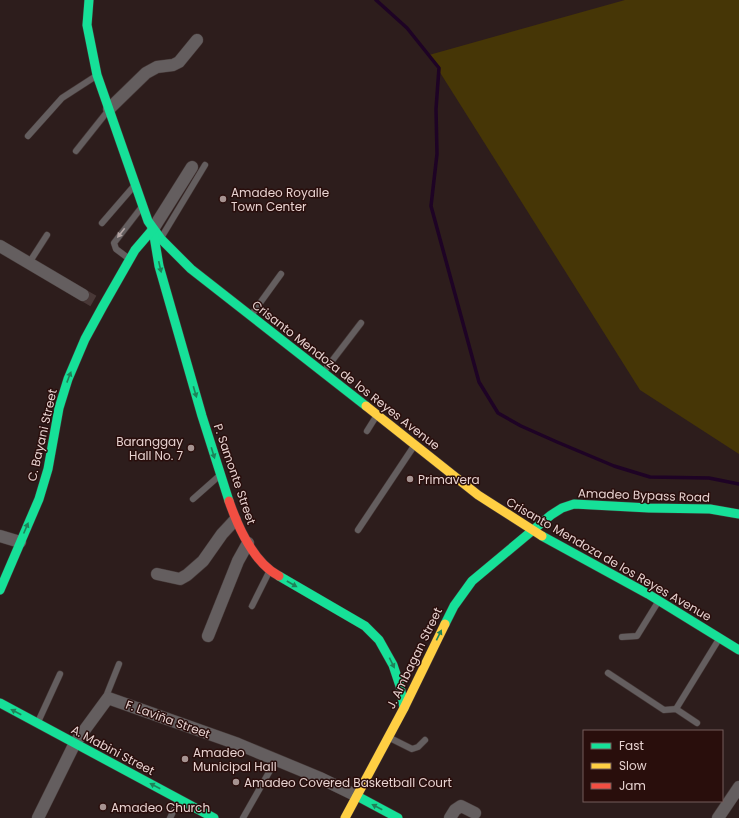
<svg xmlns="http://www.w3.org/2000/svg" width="739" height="818" viewBox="0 0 739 818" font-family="Poppins,sans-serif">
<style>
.green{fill:#463606}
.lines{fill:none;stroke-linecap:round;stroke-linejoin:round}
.stream{stroke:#1e0325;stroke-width:3.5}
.street-tunnel{stroke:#493837;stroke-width:12;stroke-dasharray:12 6;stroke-linecap:butt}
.lane-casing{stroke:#453837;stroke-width:7}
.street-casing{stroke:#453837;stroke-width:13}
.fast-casing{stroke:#453837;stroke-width:10}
.slow-casing{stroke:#453837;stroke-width:10}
.jam-casing{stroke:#453837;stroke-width:10}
.lane{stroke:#645e5f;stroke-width:6}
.street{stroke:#645e5f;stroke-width:12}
.fast{stroke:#16e098;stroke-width:9}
.slow{stroke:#ffcf43;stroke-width:9}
.jam{stroke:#f24e42;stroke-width:9}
.oneway{fill:#b3a4a3}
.oneway2{fill:#1f8259}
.poi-dot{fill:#a69391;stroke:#290e0c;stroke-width:1.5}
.labels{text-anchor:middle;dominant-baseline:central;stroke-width:3;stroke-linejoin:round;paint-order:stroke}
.poi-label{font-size:12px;fill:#e7d2d0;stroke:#290e0c;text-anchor:start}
.street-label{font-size:12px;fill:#e7d2d0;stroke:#290e0c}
</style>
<rect width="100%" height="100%" fill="#2d1d1c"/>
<!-- green -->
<polygon class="green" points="625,0 739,0 739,454 640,390 429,55"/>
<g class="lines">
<!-- stream -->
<polyline class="stream" points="376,0 407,28 439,68 436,109 437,154 431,206 479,382 498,413 521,426 557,442 614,466 650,477 709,478 739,484"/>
<!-- street-tunnel -->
<polyline class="street-tunnel" points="83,295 97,303"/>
<defs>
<g id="lane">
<polyline points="28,136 62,98 96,76"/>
<polyline points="76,151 107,112"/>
<polyline points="102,223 134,186"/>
<polyline points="161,238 205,165"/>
<polyline points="128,258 116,249 114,243 141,208"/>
<polyline points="29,263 47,235"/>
<polyline points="252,314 281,274"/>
<polyline points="325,370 361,323"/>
<polyline points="367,431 377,415"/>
<polyline points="193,499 219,476"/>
<polyline points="358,530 414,446"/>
<polyline points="252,606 269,572"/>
<polyline points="622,637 637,636 658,602"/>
<polyline points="608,673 664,710 676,709 697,723"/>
<polyline points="105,699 119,664"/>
<polyline points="676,709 719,639"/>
<polyline points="38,722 60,674"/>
<polyline points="390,738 412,749 418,747 425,740"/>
<polyline points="170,818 179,800"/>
<polyline points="243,818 276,760"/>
</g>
<g id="street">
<polyline points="109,109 146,73 157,67 173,65 179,62 197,40"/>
<polyline points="153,229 192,167"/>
<polyline points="0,246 83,295"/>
<polyline points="0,536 20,542"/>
<polyline points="157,574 180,579 187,575 203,561 222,534 235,520"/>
<polyline points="208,636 238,561 248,543"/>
<polyline points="38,818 75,743 108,698 238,744 320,778 357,796"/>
<polyline points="450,818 455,810 461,806 475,813"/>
<polyline points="718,818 739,787"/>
</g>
<g id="fast">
<polyline points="89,0 87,25 97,75 148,221 161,239 191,269 366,406"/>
<polyline points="153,230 159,266 202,416 229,501"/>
<polyline points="542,536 648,594 739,650"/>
<polyline points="279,576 365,626 379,640 393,665 400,686 404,708"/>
<polyline points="0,590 39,499 48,469 59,408 68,379 85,339 103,306 135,250 153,229"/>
<polyline points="445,624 454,606 472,581 551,515 562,508 574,504 649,508 710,509 739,514"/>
<polyline points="0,703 214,818"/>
<polyline points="357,796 398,818"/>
</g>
<g id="slow">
<polyline points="366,406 478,495 542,536"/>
<polyline points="345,818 404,708 445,624"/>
</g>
<path id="jam" d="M229,501c9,26 25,62 50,75"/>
</defs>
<!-- lane casing -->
<use href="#lane" class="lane-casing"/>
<!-- street casing -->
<use href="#street" class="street-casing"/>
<!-- fast casing -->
<use href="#fast" class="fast-casing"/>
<!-- slow casing -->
<use href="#slow" class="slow-casing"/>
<!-- jam casing -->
<use href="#jam" class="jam-casing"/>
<!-- lane -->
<use href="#lane" class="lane"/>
<!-- street -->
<use href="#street" class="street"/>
<!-- fast -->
<use href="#fast" class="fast"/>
<!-- slow -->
<use href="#slow" class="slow"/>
<!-- jam -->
<use href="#jam" class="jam"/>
</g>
<!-- one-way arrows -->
<defs><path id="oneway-solid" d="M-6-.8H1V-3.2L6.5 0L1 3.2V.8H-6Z"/></defs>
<use class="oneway" href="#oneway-solid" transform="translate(121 233) rotate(128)"/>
<g class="oneway2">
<use href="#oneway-solid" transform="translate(160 267) rotate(77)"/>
<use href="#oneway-solid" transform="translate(69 377) rotate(-69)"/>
<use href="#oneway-solid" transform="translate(195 392) rotate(74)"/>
<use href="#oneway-solid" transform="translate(213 453) rotate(73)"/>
<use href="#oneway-solid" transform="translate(26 528) rotate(-67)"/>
<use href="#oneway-solid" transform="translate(292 584) rotate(30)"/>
<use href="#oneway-solid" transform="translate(439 635) rotate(-64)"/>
<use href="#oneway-solid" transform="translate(392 663) rotate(64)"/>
<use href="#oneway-solid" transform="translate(16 712) rotate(-152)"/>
<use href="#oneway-solid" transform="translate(155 786) rotate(-152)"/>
<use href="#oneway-solid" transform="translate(377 807) rotate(-152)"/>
</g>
<!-- markers -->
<g class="poi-dot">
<circle cx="223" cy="199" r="4"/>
<circle cx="191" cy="448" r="4"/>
<circle cx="410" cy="479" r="4"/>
<circle cx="185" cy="759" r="4"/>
<circle cx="236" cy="782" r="4"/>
<circle cx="103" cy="807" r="4"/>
</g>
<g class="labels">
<!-- poi labels -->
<g class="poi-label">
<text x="231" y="192">Amadeo Royalle<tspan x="231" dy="14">Town Center</tspan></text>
<text x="183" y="441" text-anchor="end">Baranggay<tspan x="183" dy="14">Hall No. 7</tspan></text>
<text x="418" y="479">Primavera</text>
<text x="193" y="752">Amadeo<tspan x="193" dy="14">Municipal Hall</tspan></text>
<text x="244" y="782">Amadeo Covered Basketball Court</text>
<text x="111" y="807">Amadeo Church</text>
</g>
<!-- street labels -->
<g class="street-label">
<text transform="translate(346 375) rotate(38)">Crisanto Mendoza de los Reyes Avenue</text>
<text transform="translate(42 435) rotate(-77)">C. Bayani Street</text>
<text transform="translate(235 474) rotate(71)">P. Samonte Street</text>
<text transform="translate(644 495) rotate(2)">Amadeo Bypass Road</text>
<text transform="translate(609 559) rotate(30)">Crisanto Mendoza de los Reyes Avenue</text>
<text transform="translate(414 658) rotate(-64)">J. Ambagan Street</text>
<text transform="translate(168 719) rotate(20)">F. Laviña Street</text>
<text transform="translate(113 750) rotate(28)">A. Mabini Street</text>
</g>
</g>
<!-- legend -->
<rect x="583" y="730" width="140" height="72" fill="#290e0c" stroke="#755c5a"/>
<rect x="591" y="743" width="20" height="6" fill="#16e098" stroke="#755c5a"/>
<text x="619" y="750" font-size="12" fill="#e7d2d0">Fast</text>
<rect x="591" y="763" width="20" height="6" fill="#ffcf43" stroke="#755c5a"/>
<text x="619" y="770" font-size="12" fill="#e7d2d0">Slow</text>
<rect x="591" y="783" width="20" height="6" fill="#f24e42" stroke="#755c5a"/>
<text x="619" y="790" font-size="12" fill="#e7d2d0">Jam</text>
</svg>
